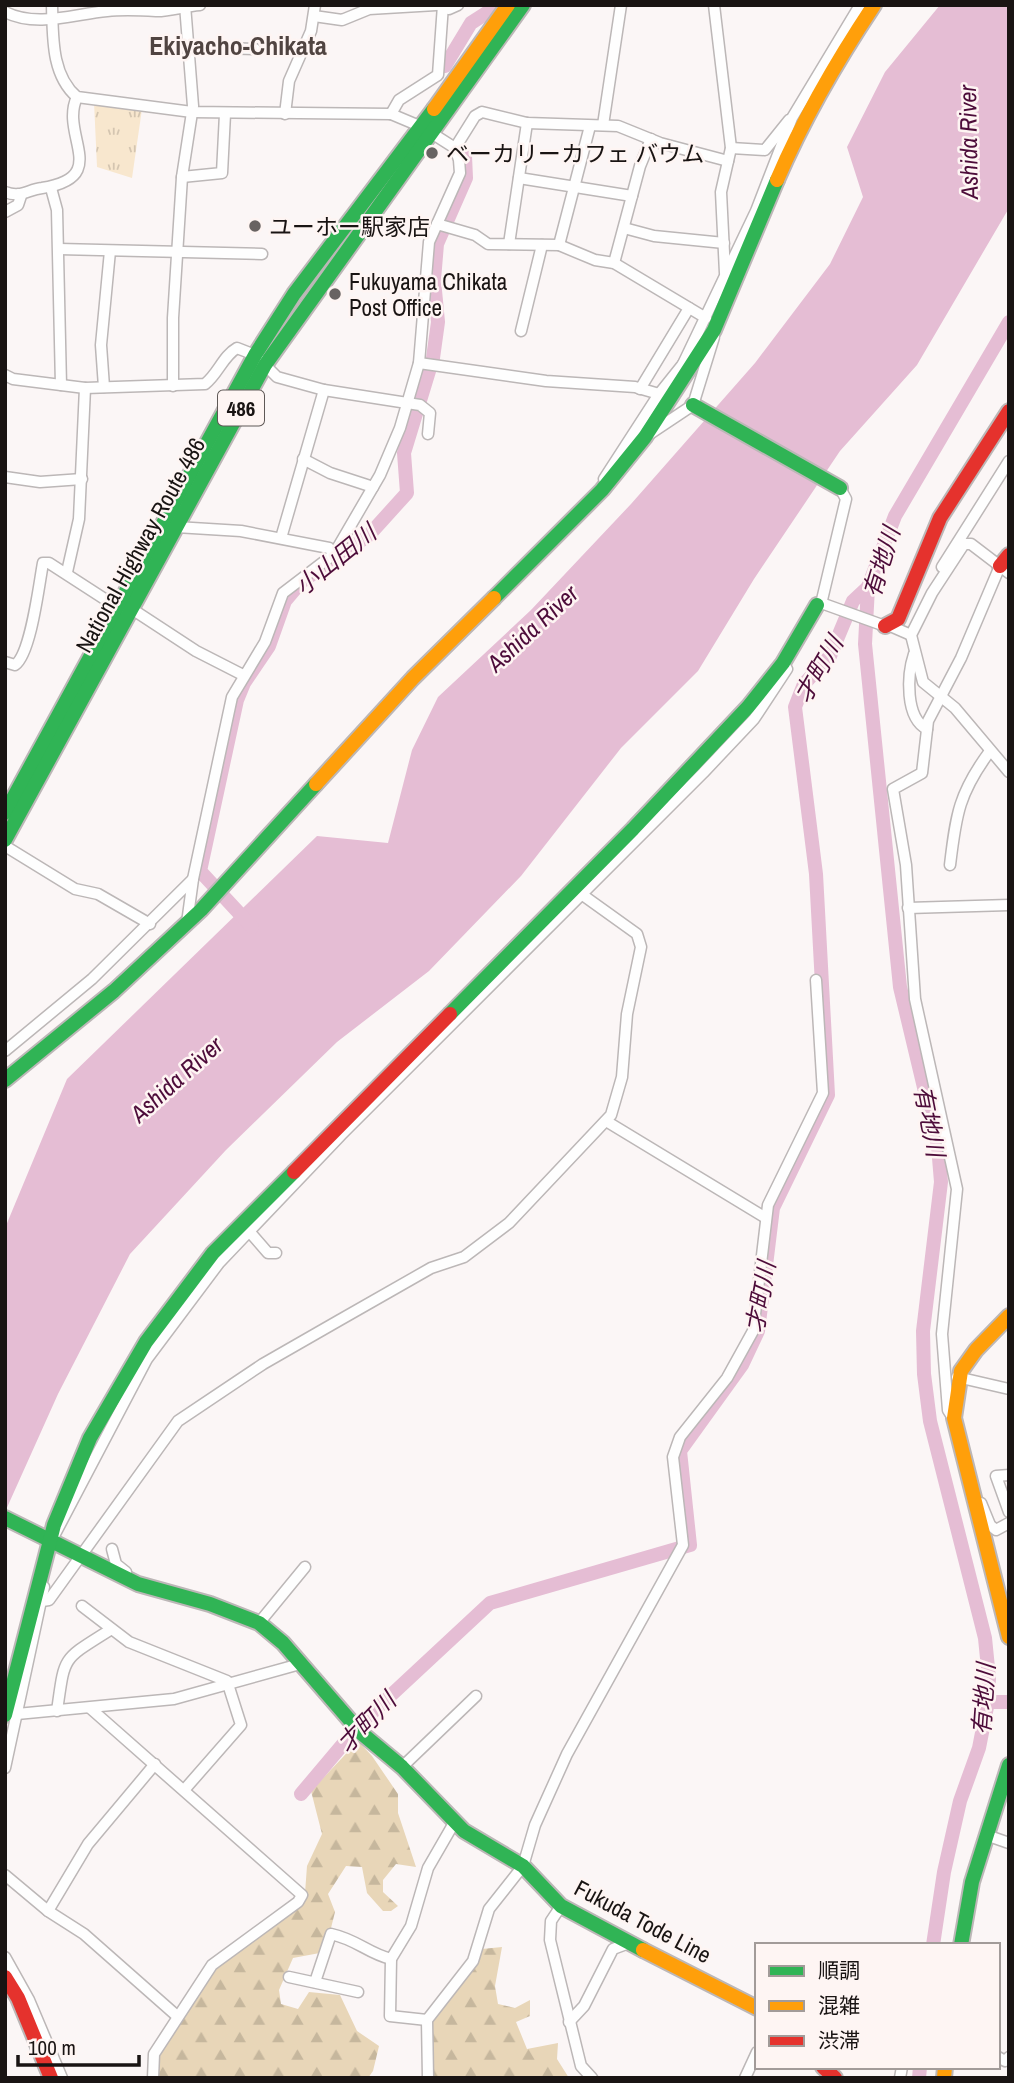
<svg xmlns="http://www.w3.org/2000/svg" width="1014" height="2083" viewBox="0 0 1014 2083" font-family="'Archivo Narrow','Noto Sans JP',sans-serif">
<style>
.forest{fill:url(#forest-firs)}
.park{fill:url(#park-tufts)}
.water{fill:#e5bdd4}
.lines{fill:none;stroke-linecap:round;stroke-linejoin:round}
.river{stroke:#e5bdd4;stroke-width:14}
.street-casing{stroke:#bcb7b7;stroke-width:13}
.fast-casing{stroke:#bcb7b7;stroke-width:18}
.slow-casing{stroke:#bcb7b7;stroke-width:18}
.jam-casing{stroke:#bcb7b7;stroke-width:18}
.street{stroke:#fefefe;stroke-width:10}
.fast{stroke:#30b455;stroke-width:14}
.slow{stroke:#ff9f0a;stroke-width:14}
.jam{stroke:#e5322d;stroke-width:14}
.poi-dot{fill:#686362;stroke:#fef5f3;stroke-width:2.5}
.labels{text-anchor:middle;dominant-baseline:central;stroke-width:5;stroke-linejoin:round;paint-order:stroke}
.shield{fill:#fef5f3;stroke:#5e5856;stroke-width:2}
.shield-label{font-size:21px;font-weight:bold;fill:#191413}
.poi-label{font-size:23px;fill:#191413;stroke:#fef5f3;text-anchor:start}
.street-label{font-size:23px;fill:#191413;stroke:#fef5f3}
.water-label{font-size:24px;font-style:italic;fill:#4d0c3a;stroke:#fef5f3}
.quarter-label{font-size:26px;font-weight:bold;fill:#504441;stroke:#fef5f3}
</style>
<defs>
<pattern id="forest-firs" width="22" height="20" patternUnits="userSpaceOnUse" patternTransform="scale(1.75)"><rect width="22" height="20" fill="#e8d6b8"/><path d="M5 1l3.5 6h-7zM16 11l3.5 6h-7z" fill="#c6b79d"/></pattern>
<pattern id="park-tufts" width="24" height="20" patternUnits="userSpaceOnUse" patternTransform="scale(1.75)"><rect width="24" height="20" fill="#f8e7ce"/><path d="M3 7l-1-3M5 7V3M7 7l1-3M15 17l-1-3M17 17v-4M19 17l1-3" fill="none" stroke="#d4c5b0"/></pattern>
</defs>
<rect width="100%" height="100%" fill="#fbf6f6"/>
<!-- forest -->
<g class="forest">
<polygon points="358,1741 372,1756 398,1794 398,1813 416,1867 396,1864 383,1880 383,1892 398,1906 391,1911 383,1911 367,1893 362,1867 346,1866 328,1894 335,1912 325,1952 293,1958 279,1990 281,2004 298,2009 309,1992 340,1995 357,2031 379,2046 373,2071 368,2078 155,2078 157,2051 214,1965 305,1893 307,1866 322,1834 311,1791"/>
<path d="M502,1947l-7,39 3,18 17,4 15,-8v16l-14,6 11,27 31,-6 -1,16 12,19h-138c-1,-14 -6,-38 -2,-50 11,-31 42,-49 53,-79z"/>
</g>
<!-- park -->
<polygon class="park" points="94,102 142,109 132,178 97,167"/>
<!-- water -->
<polygon class="water" points="940,5 1009,5 1009,208 917,365 840,451 754,579 698,671 621,748 521,876 429,971 337,1042 226,1150 130,1254 58,1394 5,1512 5,1228 67,1079 317,836 388,843 412,750 438,697 531,610 631,504 755,363 830,264 863,197 847,147 885,72"/>
<g class="lines">
<!-- river -->
<g class="river">
<polyline points="445,66 471,23 496,7"/>
<polyline points="252,927 200,871 237,700 244,683 269,646 285,601 301,582 369,535 407,493 404,453 433,358 438,322 434,280 437,244 466,178 465,156"/>
<polyline points="988,1702 1009,1702"/>
<polyline points="301,1794 360,1724 490,1603 690,1545 680,1451 742,1365 758,1331 773,1208 828,1095 816,874 795,707 804,684 830,656 853,601 868,587"/>
<polyline points="933,1945 944,1872 960,1801 979,1748 988,1702 989,1678 985,1638 930,1421 924,1374 923,1331 941,1182 938,1146 900,987 865,644 868,587 895,516 1009,322"/>
<polyline points="919,2078 920,2067"/>
</g>
<defs>
<g id="street">
<path d="M52,5c1,31 -1,70 25,92l115,15 199,2 31,13 33,21 4,12 1,13 -31,69 -10,121 -19,65 -20,47 -46,79 -51,39 -18,49 -33,55 -39,182 -6,44"/>
<polyline points="439,5 449,9 458,5"/>
<polyline points="714,5 731,148 721,192 725,273"/>
<path d="M5,12c32,16 69,2 102,-1 17,-2 33,-1 50,0 14,0 28,-5 43,-6"/>
<polyline points="314,16 342,20 369,9 436,5"/>
<polyline points="189,47 255,49"/>
<polyline points="285,114 289,81 311,31 315,5"/>
<polyline points="391,114 399,100 438,75 443,5"/>
<polyline points="603,125 621,5"/>
<polyline points="455,148 475,116 482,112 527,123 618,126 660,143 728,161"/>
<polyline points="731,148 765,150 789,120"/>
<polyline points="182,177 222,173 225,114"/>
<polyline points="519,178 632,196"/>
<polyline points="51,188 57,210 61,385"/>
<path d="M5,192c16,6 22,-2 37,-4 70,-11 17,-53 35,-91"/>
<polyline points="5,212 18,205 21,196"/>
<polyline points="437,224 475,235 488,244 559,245 595,260 614,263 706,318"/>
<polyline points="624,228 654,236 724,243"/>
<polyline points="509,244 527,123"/>
<polyline points="559,245 590,126"/>
<polyline points="59,249 262,254"/>
<polyline points="614,263 640,166 651,139"/>
<polyline points="521,331 542,245"/>
<polyline points="419,363 546,381 635,387 659,394"/>
<polyline points="683,364 756,211 792,118 860,5"/>
<path d="M5,375l8,4 72,9 120,-4c13,-10 18,-28 32,-36l18,7 22,22 47,13 96,15 10,8 -2,21"/>
<polyline points="173,386 173,318 182,177 193,106 185,5"/>
<polyline points="104,387 101,345 110,251"/>
<polyline points="640,389 689,308"/>
<polyline points="651,433 693,405 714,337"/>
<polyline points="303,459 330,473 373,487"/>
<polyline points="5,477 40,482 82,479"/>
<polyline points="604,479 659,394 687,359"/>
<polyline points="176,527 241,531 329,548 334,554"/>
<polyline points="281,538 324,390"/>
<polyline points="942,567 1009,461"/>
<polyline points="67,572 79,519 85,388"/>
<polyline points="1009,573 971,544 964,544 932,593 911,635 923,682 955,708 1009,772"/>
<polyline points="821,604 846,499 840,488"/>
<polyline points="817,605 824,604 885,626"/>
<polyline points="888,625 911,635"/>
<path d="M914,654c-7,21 -9,64 13,75"/>
<path d="M5,662l10,3c16,-11 24,-81 28,-102h6l68,44 21,6 58,38 47,24"/>
<polyline points="5,846 75,889 98,894 150,924"/>
<path d="M950,865c6,-51 9,-72 40,-114"/>
<polyline points="908,908 1009,905"/>
<polyline points="5,1051 92,979 193,879"/>
<polyline points="606,1121 766,1218"/>
<polyline points="248,1230 268,1253 276,1253"/>
<polyline points="957,1377 1009,1389"/>
<polyline points="953,1418 948,1410 942,1334 957,1189 915,999 906,865 893,789 922,773 928,721 961,658 1000,566"/>
<polyline points="1009,1475 996,1476 1009,1512"/>
<polyline points="981,1503 990,1525 996,1530 1009,1523"/>
<polyline points="55,1534 147,1359 219,1263 341,1135 703,773 754,719 787,669 783,663"/>
<polyline points="112,1549 116,1564 126,1572"/>
<polyline points="42,1601 49,1600 178,1421 263,1364 338,1321 431,1268 464,1257 509,1223 611,1115 622,1077 627,1014 641,947 637,934 584,896"/>
<polyline points="82,1606 129,1642 227,1681 241,1725 185,1789"/>
<polyline points="259,1623 305,1567"/>
<polyline points="90,1708 302,1895 298,1902 212,1965 154,2054 153,2078"/>
<path d="M57,1711c8,-56 4,-50 53,-81"/>
<polyline points="17,1714 174,1699 300,1664"/>
<polyline points="402,1767 476,1696"/>
<polyline points="5,1768 44,1587"/>
<polyline points="986,1835 1009,1843"/>
<polyline points="5,1875 48,1911 84,1934 177,2016"/>
<polyline points="561,1906 551,1921 550,1940 581,2066 592,2078"/>
<polyline points="48,1911 88,1844 155,1764"/>
<polyline points="5,1957 29,2000 62,2078"/>
<polyline points="289,1977 358,1992"/>
<path d="M315,1982l16,-48c27,6 36,19 60,25"/>
<polyline points="427,2020 390,2016 391,1959 411,1926 428,1868 454,1823"/>
<polyline points="569,2022 584,2006 613,1949 629,1943"/>
<polyline points="998,2057 1005,2061 1009,2057"/>
<polyline points="428,2078 427,2020 473,1961 489,1909 523,1866 535,1825 567,1754 683,1545 673,1457 680,1437 727,1378 753,1331 768,1205 823,1093 816,980"/>
<polyline points="745,2078 757,2052"/>
<polyline points="900,2078 902,2067"/>
</g>
<g id="fast">
<polyline points="693,405 840,488"/>
<polyline points="494,598 602,490 645,437 714,330 777,180"/>
<polyline points="5,813 255,355 294,294 434,109"/>
<polyline points="5,840 265,365 523,5"/>
<polyline points="450,1014 633,829 748,707 783,663 817,605"/>
<polyline points="5,1080 114,991 201,910 316,784"/>
<polyline points="5,1518 138,1584 210,1604 259,1623 283,1643 360,1732 402,1767 464,1831 523,1866 561,1906 643,1950"/>
<polyline points="5,1715 54,1525 90,1438 146,1342 213,1253 294,1172"/>
<polyline points="961,1945 972,1882 1009,1765"/>
</g>
<g id="slow">
<polyline points="434,109 508,5"/>
<path d="M777,180c27,-63 59,-118 97,-175"/>
<polyline points="316,784 413,678 494,598"/>
<polyline points="1009,1316 976,1350 961,1371 954,1418 1009,1637"/>
<polyline points="643,1950 757,2008"/>
<polyline points="944,2078 945,2067"/>
</g>
<g id="jam">
<polyline points="1000,566 1009,555"/>
<polyline points="885,626 898,619 940,518 1009,411"/>
<polyline points="294,1172 450,1014"/>
<polyline points="5,1977 18,1998 51,2078"/>
<polyline points="823,2067 835,2078"/>
</g>
</defs>
<!-- street casing -->
<use href="#street" class="street-casing"/>
<!-- fast casing -->
<use href="#fast" class="fast-casing"/>
<!-- slow casing -->
<use href="#slow" class="slow-casing"/>
<!-- jam casing -->
<use href="#jam" class="jam-casing"/>
<!-- street -->
<use href="#street" class="street"/>
<!-- fast -->
<use href="#fast" class="fast"/>
<!-- slow -->
<use href="#slow" class="slow"/>
<!-- jam -->
<use href="#jam" class="jam"/>
</g>
<!-- markers -->
<g class="poi-dot">
<circle cx="432" cy="153" r="7"/>
<circle cx="255" cy="226" r="7"/>
<circle cx="335" cy="294" r="7"/>
</g>
<g class="labels">
<!-- shield labels -->
<rect class="shield" x="218" y="390.5" width="46" height="35" rx="5"/>
<g class="shield-label">
<text x="241" y="408">486</text>
</g>
<!-- poi labels -->
<g class="poi-label">
<text x="446" y="153">ベーカリーカフェ バウム</text>
<text x="269" y="226">ユーホー駅家店</text>
<text x="349" y="281">Fukuyama Chikata<tspan x="349" dy="26">Post Office</tspan></text>
</g>
<!-- street labels -->
<g class="street-label">
<text transform="translate(140 545) rotate(-61)">National Highway Route 486</text>
<text transform="translate(643 1921) rotate(28)">Fukuda Tode Line</text>
</g>
<!-- water labels -->
<g class="water-label">
<text transform="translate(968 142) rotate(-91)">Ashida River</text>
<text transform="translate(335 559) rotate(-39)">小山田川</text>
<text transform="translate(881 562) rotate(-73)">有地川</text>
<text transform="translate(532 628) rotate(-43)">Ashida River</text>
<text transform="translate(818 669) rotate(-60)">才町川</text>
<text transform="translate(176 1079) rotate(-42)">Ashida River</text>
<text transform="translate(930 1121) rotate(79)">有地川</text>
<text transform="translate(760 1297) rotate(-80)">才町川</text>
<text transform="translate(983 1699) rotate(-86)">有地川</text>
<text transform="translate(366 1722) rotate(-46)">才町川</text>
</g>
<!-- quarter labels -->
<g class="quarter-label">
<text x="238" y="45">Ekiyacho-Chikata</text>
</g>
</g>
<!-- border -->
<rect width="1014" height="2083" fill="none" stroke="#191413" stroke-width="14"/>
<!-- legend -->
<rect x="755" y="1943" width="245" height="126" fill="#fef5f3" stroke="#a29b99" stroke-width="2"/>
<rect x="769" y="1966" width="35" height="10" fill="#30b455" stroke="#a29b99" stroke-width="2"/>
<text x="818" y="1978" font-size="21" fill="#191413">順調</text>
<rect x="769" y="2001" width="35" height="10" fill="#ff9f0a" stroke="#a29b99" stroke-width="2"/>
<text x="818" y="2013" font-size="21" fill="#191413">混雑</text>
<rect x="769" y="2036" width="35" height="10" fill="#e5322d" stroke="#a29b99" stroke-width="2"/>
<text x="818" y="2048" font-size="21" fill="#191413">渋滞</text>
<!-- scale -->
<path d="M18 2055v10h121v-10" fill="none" stroke="#191413" stroke-width="3.5"/>
<text x="28" y="2055" font-size="21" fill="#191413" stroke="#fef5f3" stroke-width="5" paint-order="stroke">100 m</text>
</svg>
